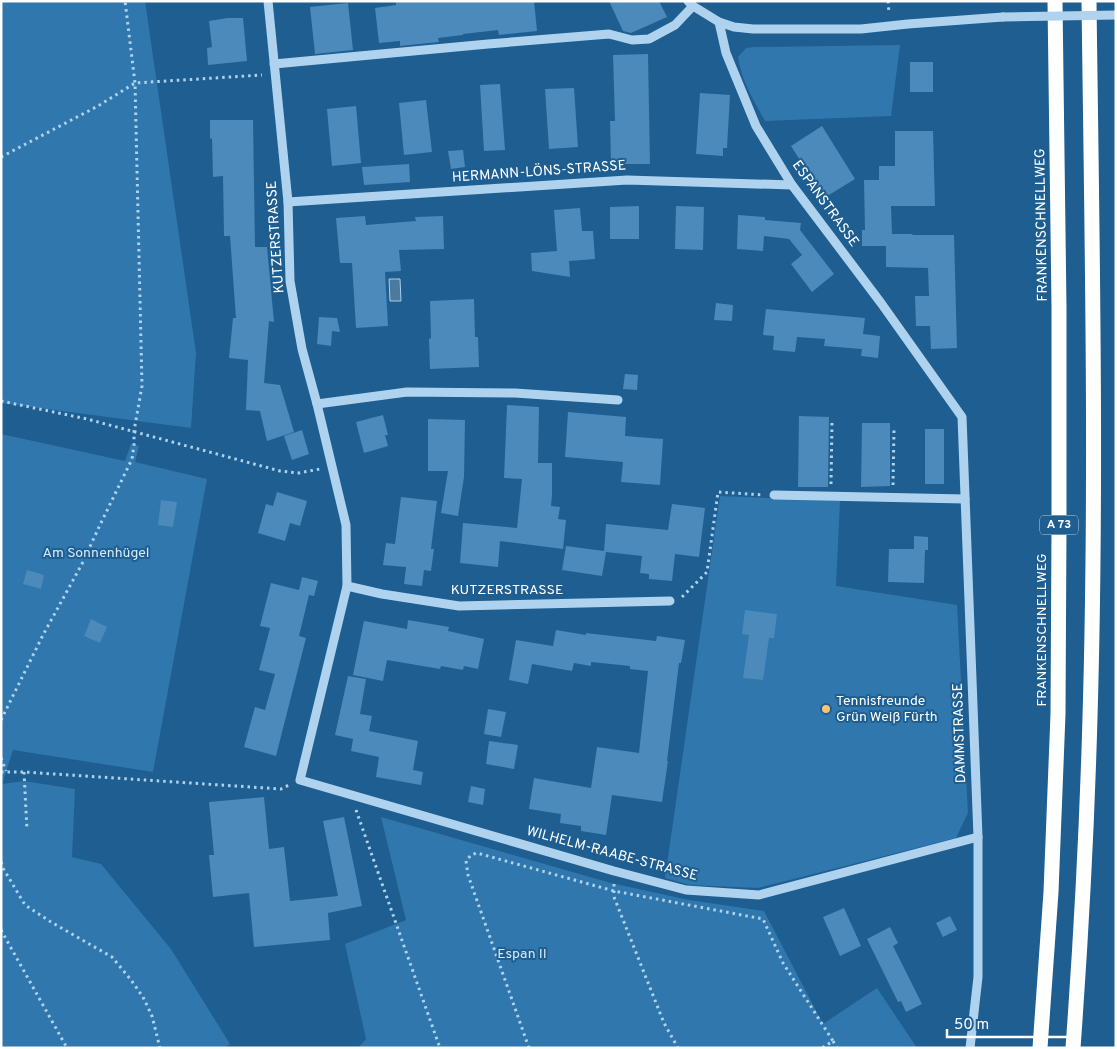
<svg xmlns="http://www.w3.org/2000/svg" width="1117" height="1049" viewBox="0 0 1117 1049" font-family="Overpass,sans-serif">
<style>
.green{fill:#2f77ad}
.water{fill:#4d799d;stroke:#a2cfef}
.building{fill:#4b8aba}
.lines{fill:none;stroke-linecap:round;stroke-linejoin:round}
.path{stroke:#afd3ee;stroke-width:3;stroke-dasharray:2.5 4;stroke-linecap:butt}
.minor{stroke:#afd3ee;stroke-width:9}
.highway{stroke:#fff;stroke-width:15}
.minor-bridge{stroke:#afd3ee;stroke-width:9}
.poi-dot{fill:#fcc26e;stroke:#1e5e91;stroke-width:2}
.labels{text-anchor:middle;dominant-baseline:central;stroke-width:4;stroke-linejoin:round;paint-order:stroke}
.shield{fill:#1e5e91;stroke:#bccfde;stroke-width:1}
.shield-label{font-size:12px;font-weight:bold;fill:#fff}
.street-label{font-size:14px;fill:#fff;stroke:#1e5e91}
.park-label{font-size:14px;fill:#d5eafa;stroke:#1e5e91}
.poi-label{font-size:14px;fill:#fff;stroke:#1e5e91;text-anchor:start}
</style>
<rect width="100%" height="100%" fill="#1e5e91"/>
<!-- green -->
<g class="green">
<polygon points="1,1 145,1 196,353 191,428 1,403"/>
<path d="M900,45l-9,71 -126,5c-11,-20 -24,-41 -27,-64l8,-9 8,-1z"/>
<polygon points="1,434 125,461 131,444 139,446 135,462 207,479 153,772 13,750 2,784 24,781 75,789 72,857 101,864 171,949 230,1044 224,1048 1,1048"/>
<polygon points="720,496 840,501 836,586 957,605 968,813 956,838 758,888 690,885 665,878"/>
<polygon points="381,817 611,883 689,900 764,911 823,1024 877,988 917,1048 358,1048 366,1039 345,944 406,920"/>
</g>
<!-- water -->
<polygon class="water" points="389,279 400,279 401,301 390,301"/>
<!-- building -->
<g class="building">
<polygon points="396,1 534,1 537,31 499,35 498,30 463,34 463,35 438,38 439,42 400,46 400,41 379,43 375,8 396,5"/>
<polygon points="609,1 659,1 667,17 631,33 623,31"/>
<polygon points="348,3 353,50 315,54 310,7"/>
<polygon points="227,18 243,18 247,61 208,65 207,48 212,47 209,21"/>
<polygon points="648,54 650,164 611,164 610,121 615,121 613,55"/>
<rect x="910" y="62" width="23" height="30"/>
<polygon points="500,84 505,150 484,151 480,85"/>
<polygon points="574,88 578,147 549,149 545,89"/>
<polygon points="700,93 730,95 727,148 723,148 723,156 696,154"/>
<polygon points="426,100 432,152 404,155 399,103"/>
<polygon points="356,106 361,163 332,166 327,109"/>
<polygon points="210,120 253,120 255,247 267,247 274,322 269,321 264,383 280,385 294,432 267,441 260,411 246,410 248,360 229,358 233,318 236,318 230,236 224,236 223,176 213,177 212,138 210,139"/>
<polygon points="822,126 855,179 824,198 791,146"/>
<polygon points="895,131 933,131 935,206 891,206 892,234 913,234 912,235 954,235 957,348 931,349 930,326 916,326 915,296 929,296 928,268 886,267 886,246 862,246 862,230 865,230 864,180 879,180 879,166 895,166"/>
<polygon points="463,150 465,167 451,169 448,151"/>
<polygon points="409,164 410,182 364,185 362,167"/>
<polygon points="639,206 639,239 610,239 610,207"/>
<polygon points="676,206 704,207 703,250 675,249"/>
<polygon points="580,208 582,231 593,231 595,259 569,261 570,277 532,271 531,253 557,251 554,210"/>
<polygon points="738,215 765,217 765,220 801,223 800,230 834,274 812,292 791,264 802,255 789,239 764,236 763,251 737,249"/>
<polygon points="365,216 366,225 416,221 415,217 443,216 444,249 399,250 401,271 385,272 388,326 356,328 352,263 340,263 336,218"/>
<polygon points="474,299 475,337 478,337 479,367 430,369 429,339 431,338 430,301"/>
<polygon points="716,303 733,305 732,321 714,320"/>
<polygon points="766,309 865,318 863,334 880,336 878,358 861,356 862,349 824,346 825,339 797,337 795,352 773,350 774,336 763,335"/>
<polygon points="319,317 337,318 340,332 332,331 331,346 317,344"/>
<polygon points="625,374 638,375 637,390 623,389"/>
<polygon points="507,405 539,407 538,463 552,463 552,495 551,506 560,507 558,519 566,520 563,549 500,541 498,567 460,563 463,523 517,528 522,479 504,478"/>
<polygon points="568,412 626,417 625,436 663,439 660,485 621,482 623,462 565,457"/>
<polygon points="383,415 388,435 385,435 388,446 364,453 356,422"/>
<polygon points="799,416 829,417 828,487 798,487"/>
<polygon points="428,419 465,420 464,477 458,516 441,513 448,471 428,471"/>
<polygon points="862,423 890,423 890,486 861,487"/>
<rect x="925" y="429" width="19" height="55"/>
<polygon points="302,430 309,454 292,460 284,436"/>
<polygon points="277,492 307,501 300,526 290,523 285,541 258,533 266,504 273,506"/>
<polygon points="401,497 437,501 431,549 434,549 431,571 424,570 422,586 404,584 406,567 383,565 386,543 395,544"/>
<polygon points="161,500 177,502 173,527 158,525"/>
<polygon points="672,504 705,508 699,557 675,554 672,581 649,579 649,574 640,573 642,556 606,552 602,576 562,570 566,546 604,551 606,524 668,530"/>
<polygon points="914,536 928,537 928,550 925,550 924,583 888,582 889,549 914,549"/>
<polygon points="27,570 44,575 41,589 23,584"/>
<polygon points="302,577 318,581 314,596 309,595 299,636 306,638 276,756 244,747 255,707 265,710 275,674 259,670 270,628 260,626 271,583 299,590"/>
<polygon points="745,610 777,614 774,638 769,638 763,680 743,678 749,635 742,634"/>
<polygon points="91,619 107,627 100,643 84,636"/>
<polygon points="408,620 449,627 448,631 484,639 478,669 464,666 463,670 441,666 440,669 387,660 383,681 353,675 364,621 407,629"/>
<polygon points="556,630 586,635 586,633 656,641 657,636 685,640 681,663 679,663 667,761 668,761 662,802 612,795 606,835 581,831 581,826 560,823 561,814 529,809 534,778 591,788 597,747 639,753 648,671 630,669 630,666 591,662 591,666 574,663 572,671 532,664 528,684 509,680 516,640 553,646"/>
<polygon points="348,676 366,679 360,714 372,716 369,731 418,741 413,770 423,772 421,785 376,777 379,757 351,751 353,739 335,735"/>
<polygon points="488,709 506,712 501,737 484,734"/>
<polygon points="489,741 518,745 514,769 486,764"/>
<polygon points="471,786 485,789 483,805 468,802"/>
<polygon points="264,797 269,849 284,847 290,901 338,896 323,821 344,817 362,906 328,913 330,940 254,947 249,893 213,897 209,855 214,855 209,802"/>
<polygon points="844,908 861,946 840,956 823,917"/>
<polygon points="950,916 957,930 943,937 936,923"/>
<polygon points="890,927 898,943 893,946 922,1004 906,1012 901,1001 898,1002 867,939"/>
</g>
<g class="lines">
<!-- path -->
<g class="path">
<polyline points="888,1 889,13"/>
<polyline points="1,157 98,106 135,83 262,75"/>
<polyline points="1,401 87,419 280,471 299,473 320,469"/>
<polyline points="831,484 832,422"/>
<polyline points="893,485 894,428"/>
<polyline points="682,597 707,572 718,492 764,495"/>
<polyline points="1,720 43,635 83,562 99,527 132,459 134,445 134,431 142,386 135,83 125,1"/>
<polyline points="1,758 6,771"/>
<polyline points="1,772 24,772 281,789 289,785"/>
<polyline points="24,772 27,830"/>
<polyline points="356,810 440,1048"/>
<polyline points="1,862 3,868 25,905 51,922 112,957 131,980 143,997 152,1016 160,1048"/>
<polyline points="614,884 614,897 664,1023 678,1048"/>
<polyline points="1,930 67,1048"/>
<polyline points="833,1041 837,1048"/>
<polyline points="529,1048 468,875 466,861 471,855 477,853 614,891 763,919 783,963 833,1041 822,1048"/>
</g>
<!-- minor -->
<g class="minor">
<polyline points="268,1 288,202 290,281 302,349 317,404 346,525 347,586 300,780 614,871 686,890 759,895 978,837"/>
<polyline points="688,1 693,6 719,22 734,27 753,29 861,29 908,24 1003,17"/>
<polyline points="719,22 726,53 756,126 792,185 881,303 962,417 978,837 978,977 970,1048"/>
<polyline points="274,64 488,44 609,34 632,40 649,39 675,25 693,6"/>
<polyline points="288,202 627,180 792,185"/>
<polyline points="317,404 407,392 515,393 618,400"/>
<polyline points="774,495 965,499"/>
<polyline points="347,586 382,594 459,606 670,601"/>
</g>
<!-- highway -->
<g class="highway">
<polyline points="1040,1048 1051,892 1058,714 1059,528 1059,307 1055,1"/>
<path d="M1073,1048c8,-110 14,-221 17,-331 7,-239 2,-477 -1,-716"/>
</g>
<!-- minor-bridge -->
<polyline class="minor-bridge" points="1003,17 1116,15"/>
</g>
<!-- markers -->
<circle class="poi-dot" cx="826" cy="709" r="5"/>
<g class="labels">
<!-- shield labels -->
<rect class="shield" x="1040" y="515.5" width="38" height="19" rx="4"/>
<g class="shield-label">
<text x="1059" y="525">A 73</text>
</g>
<!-- street labels -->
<g class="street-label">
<text transform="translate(539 172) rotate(-4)">HERMANN-LÖNS-STRASSE</text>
<text transform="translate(825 204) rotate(54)">ESPANSTRASSE</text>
<text transform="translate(1042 225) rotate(-91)">FRANKENSCHNELLWEG</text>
<text transform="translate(276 237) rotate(-94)">KUTZERSTRASSE</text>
<text x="507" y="590">KUTZERSTRASSE</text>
<text transform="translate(1042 630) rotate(-90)">FRANKENSCHNELLWEG</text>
<text transform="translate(960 733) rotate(-92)">DAMMSTRASSE</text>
<text transform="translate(612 854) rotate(15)">WILHELM-RAABE-STRASSE</text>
</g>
<!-- park labels -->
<g class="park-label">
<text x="96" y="553">Am Sonnenhügel</text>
<text x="522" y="954">Espan II</text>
</g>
<!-- poi labels -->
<g class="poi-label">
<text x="836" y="701">Tennisfreunde<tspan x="836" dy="16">Grün Weiß Fürth</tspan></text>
</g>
</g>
<!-- border -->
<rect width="1117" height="1049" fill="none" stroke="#ffffff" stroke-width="5"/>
<!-- scale -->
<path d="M947 1029v8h132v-8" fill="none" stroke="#ffffff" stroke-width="2.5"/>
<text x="954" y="1029" font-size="15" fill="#ffffff" stroke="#1e5e91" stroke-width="4" paint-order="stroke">50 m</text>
</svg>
